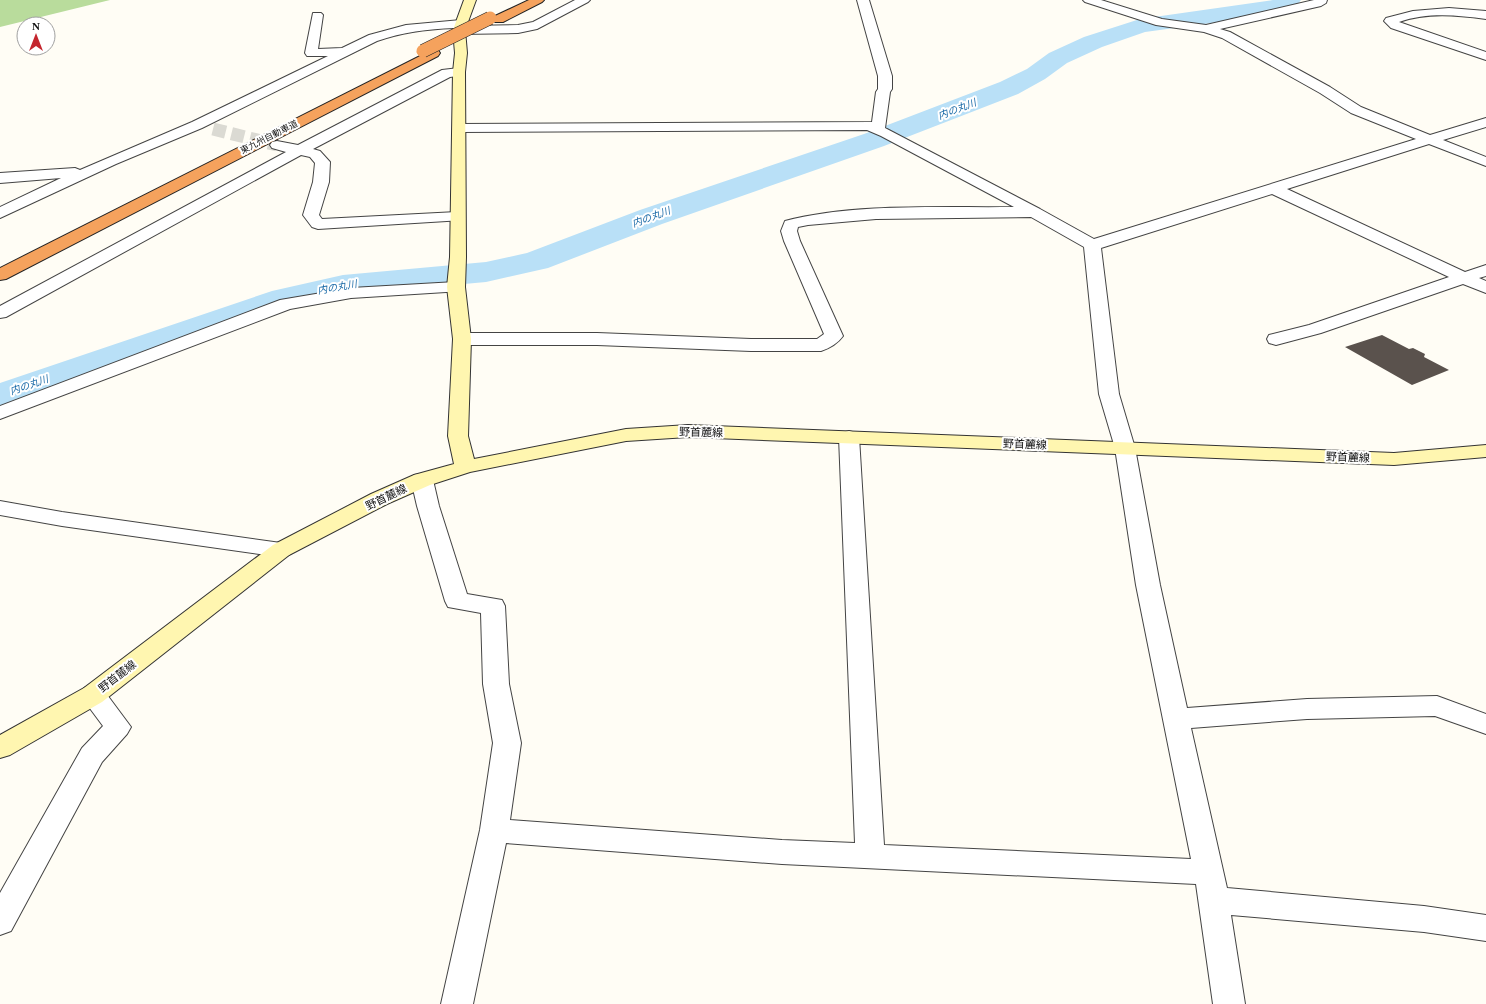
<svg xmlns="http://www.w3.org/2000/svg" width="1486" height="1004" viewBox="0 0 1486 1004" font-family="'Times New Roman','Noto Sans JP',serif">
<style>
.forest{fill:#b9dc9c}
.lines{fill:none;stroke-linecap:round;stroke-linejoin:round}
.river{fill:#b9e0f7;fill-rule:evenodd}
.building{fill:#5a524d}
.street-tunnel{stroke:#dbdad3;stroke-width:13;stroke-dasharray:13 6;stroke-linecap:butt}
.street-casing{stroke:#444;stroke-width:2}
.secondary-casing{stroke:#333;stroke-width:2}
.highway-casing{stroke:#222;stroke-width:2}
.street{fill:#fff;fill-rule:evenodd}
.secondary{fill:#fff6b0;fill-rule:evenodd}
.highway{fill:#f5a25d;fill-rule:evenodd}
.highway-bridge-casing{stroke:#222;stroke-width:14;stroke-linecap:butt}
.highway-bridge{stroke:#f5a25d;stroke-width:13}
.labels{text-anchor:middle;dominant-baseline:central;stroke-width:4;stroke-linejoin:round;paint-order:stroke}
.far-street-label{font-size:9px;fill:#111;stroke:#fff}
.far-water-label{font-size:10px;font-style:italic;fill:#1768a6;stroke:#fff}
.street-label{font-size:11px;fill:#111;stroke:#fff}
</style>
<rect width="100%" height="100%" fill="#fffdf5"/>
<!-- forest -->
<polygon class="forest" points="0,0 110,0 0,27"/>
<g class="lines">
<!-- river -->
<path class="river" d="M1273,0h28c-5,8 -15,12 -24,14l-132,18 -43,15 -35,16 -22,16 -27,15 -134,52 -222,78 -114,44 -62,14 -143,13 -61,14 -268,95 -14,4v-25l272,-92 71,-16 143,-13 41,-9 113,-43 224,-76 136,-52 27,-13 22,-16 35,-16 56,-18z"/>
</g>
<!-- building -->
<polygon class="building" points="1382,335 1409,349 1413,348 1425,354 1424,357 1449,370 1412,385 1345,347"/>
<g class="lines">
<!-- street-tunnel -->
<polyline class="street-tunnel" points="213,129 277,145"/>
<defs>
<g id="street">
<path d="M575,0h15l-2,2 -51,27 -19,4 -59,1 -4,-1 -2,-3 1,-2c-26,1 -51,4 -77,13l-175,87 -86,36 -116,54v-11l61,-29 -61,5v-10l75,-5 5,2 112,-48 136,-66h-21l-2,-3 8,-40h8l2,2 -5,34 24,-1 27,-13 37,-10 55,-5 4,1 2,3 -2,2 53,-1 15,-3z"/>
<path d="M857,0h12l23,76v13l-2,3 -5,36 155,81 54,30 322,-100 -65,-26 -31,-20 -98,-55 -18,-6 -48,-7 -71,-23 -2,-2h18l61,19 44,6 108,-25h13l-1,3 -5,3 -101,23 10,3 100,55 31,20 69,28 56,-17v9l-43,13 43,17v9l-57,-22 -142,45 178,83 21,-7v11l-7,2 7,3v12l-23,-9 -142,49 -45,12 -7,-2 -2,-4 2,-4 40,-10 140,-48 -177,-83 -171,54 18,146 16,54 25,137 27,123 120,-9 130,-3 49,18v20l-51,-18 -128,3 -116,9 36,160 197,18 62,9v26l-62,-9 -193,-17 14,89h-32l-17,-120 -414,-20 -276,-21 -33,161h-32l39,-174 13,-87 -10,-59 -2,-71 -33,-6 -3,-6 -28,-95 -6,-26 3,-5 8,-1 8,1 3,5 6,26 28,88 35,6 3,6 4,78 12,59 -11,77 272,20 73,3 -16,-406 3,-4 7,-2 7,2 3,4 25,408 307,14 -55,-274 -21,-137 -16,-54 -15,-147 -53,-30 -155,2 -68,6 -10,2 -1,4 3,10 43,95c-5,7 -13,12 -22,15h-70l-154,-6h-135l-7,-2 -2,-4 2,-4 7,-2h135l154,6h66l7,-5 -40,-93 -3,-10 4,-10c70,-18 156,-13 229,-14l-133,-71 -14,-6 -407,2 -5,-1 -2,-3 2,-3 5,-1 412,-2 4,-30 2,-3v-13z"/>
<path d="M1449,8l37,3v8c-29,-4 -59,-7 -87,3l87,30v8l-95,-32 -7,-7 2,-3 27,-7z"/>
<polygon points="459,68 464,69 465,72 464,75 450,77 313,149 320,151 330,162 329,182 319,215 322,219 457,212 463,214 465,217 463,220 318,229 312,227 303,215 313,182 315,163 310,157 301,155 6,317 0,318 0,306 286,152 272,148 270,145 272,142 277,141 298,145 442,70"/>
<polygon points="456,282 462,283 465,287 462,291 351,298 290,309 0,419 0,406 280,300 351,288"/>
<polygon points="0,501 62,512 281,543 289,545 293,550 289,555 281,557 62,526 0,515"/>
<polygon points="93,685 102,688 131,727 127,734 102,762 11,931 0,935 0,893 82,748 103,726 80,695 84,688"/>
</g>
<polygon id="secondary" points="464,0 476,0 465,30 467,53 465,72 466,257 465,287 471,339 468,436 474,459 626,429 688,425 1394,453 1486,445 1486,457 1394,465 688,437 626,441 470,472 430,485 387,504 289,555 102,702 10,755 0,758 0,735 84,688 273,545 371,494 414,475 454,464 448,436 453,339 447,287 450,257 453,72 455,53 453,30"/>
<g id="highway">
<polygon points="529,0 544,0 542,2 503,22 495,22 493,19 495,16"/>
<polygon points="434,49 438,50 440,53 438,56 6,279 0,280 0,268"/>
</g>
</defs>
<!-- street casing -->
<use href="#street" class="street-casing"/>
<!-- secondary casing -->
<use href="#secondary" class="secondary-casing"/>
<!-- highway casing -->
<use href="#highway" class="highway-casing"/>
<!-- street -->
<use href="#street" class="street"/>
<!-- secondary -->
<use href="#secondary" class="secondary"/>
<!-- highway -->
<use href="#highway" class="highway"/>
<defs>
<polyline id="highway-bridge" points="423,51 490,18"/>
</defs>
<!-- highway-bridge casing -->
<use href="#highway-bridge" class="highway-bridge-casing"/>
<!-- highway-bridge -->
<use href="#highway-bridge" class="highway-bridge"/>
</g>
<g class="labels">
<!-- far-street labels -->
<g class="far-street-label">
<text transform="translate(269 137) rotate(-27)">東九州自動車道</text>
</g>
<!-- far-water labels -->
<g class="far-water-label">
<text transform="translate(957 109) rotate(-21)">内の丸川</text>
<text transform="translate(651 217) rotate(-20)">内の丸川</text>
<text transform="translate(337 287) rotate(-10)">内の丸川</text>
<text transform="translate(29 385) rotate(-19)">内の丸川</text>
</g>
<!-- street labels -->
<g class="street-label">
<text transform="translate(701 432) rotate(1)">野首麓線</text>
<text transform="translate(1025 444) rotate(2)">野首麓線</text>
<text transform="translate(1348 457) rotate(2)">野首麓線</text>
<text transform="translate(386 497) rotate(-26)">野首麓線</text>
<text transform="translate(117 676) rotate(-38)">野首麓線</text>
</g>
</g>
<!-- north arrow -->
<g transform="translate(36 36)"><circle r="19" fill="#ffffff" stroke="#a0a0a0"/>
<path d="M0-3L7 15L0 10L-7 15Z" fill="#c4262e"/>
<text y="-6" font-size="11" font-weight="bold" text-anchor="middle" fill="#111111">N</text>
</g>
</svg>
